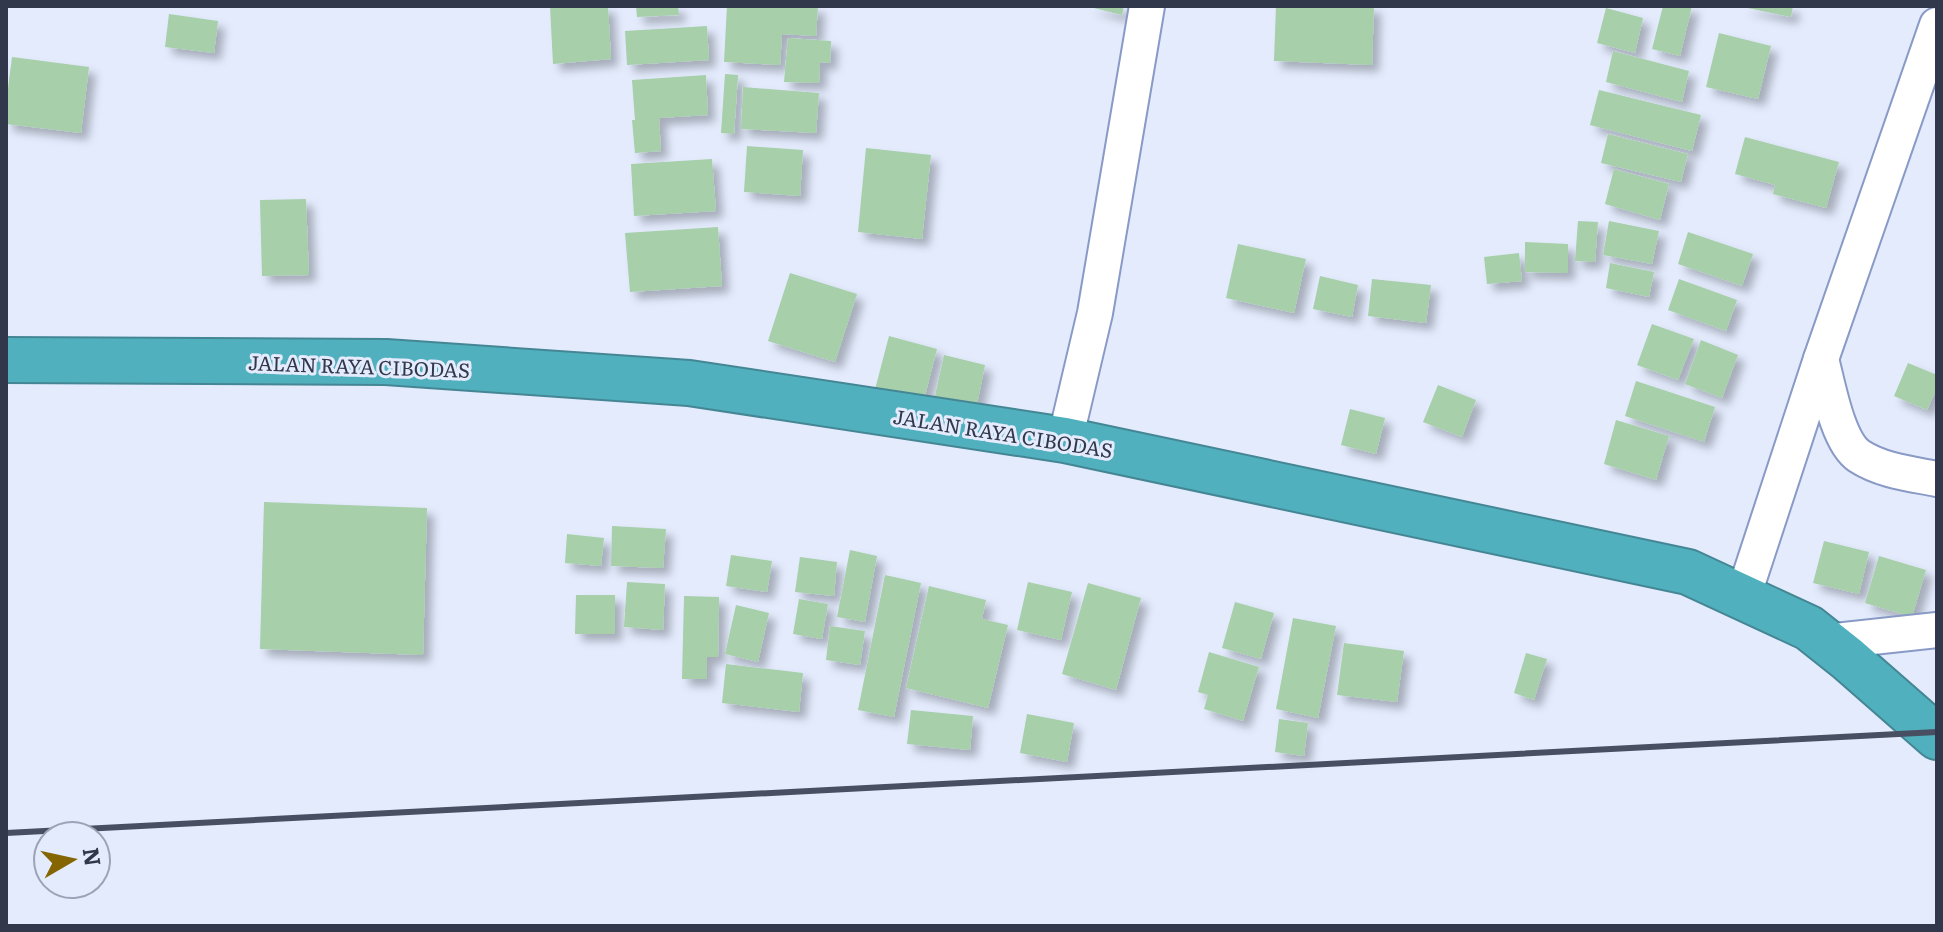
<svg xmlns="http://www.w3.org/2000/svg" width="1943" height="932" viewBox="0 0 1943 932" font-family="Literata,serif">
<style>
.building{fill:#a6cfaa;filter:url(#shadow)}
.lines{fill:none;stroke-linecap:round;stroke-linejoin:round}
.street-casing{stroke:#889ac5;stroke-width:38}
.highway-casing{stroke:#458695;stroke-width:48}
.street{stroke:#fff;stroke-width:34}
.highway{stroke:#50b0bd;stroke-width:44}
.rail{stroke:#484f62;stroke-width:6}
.labels{text-anchor:middle;dominant-baseline:central;stroke-width:6;stroke-linejoin:round;paint-order:stroke}
.street-label{font-size:20px;fill:#31384b;stroke:#e3ebfd}
</style>
<defs>
<filter id="shadow"><feDropShadow dx="7" dy="7" stdDeviation="4" flood-color="#0004"/></filter>
</defs>
<rect width="100%" height="100%" fill="#e3ebfd"/>
<!-- building -->
<g class="building">
<polygon points="550,6 608,6 611,59 553,64"/>
<polygon points="636,6 678,6 679,15 637,17"/>
<polygon points="727,6 818,6 816,36 782,34 780,65 724,62"/>
<polygon points="1086,6 1124,6 1122,15"/>
<polygon points="1276,6 1374,6 1372,65 1274,61"/>
<polygon points="1663,6 1692,6 1680,56 1652,49"/>
<polygon points="1743,6 1793,6 1791,17 1743,7"/>
<polygon points="1606,8 1643,18 1635,53 1597,43"/>
<polygon points="169,14 218,21 214,53 165,47"/>
<polygon points="707,26 709,60 627,65 625,31"/>
<polygon points="1719,33 1771,46 1758,99 1706,87"/>
<polygon points="788,38 831,41 830,63 820,62 819,83 784,82"/>
<polygon points="1613,51 1689,71 1682,102 1606,82"/>
<polygon points="12,57 89,67 81,133 6,124 6,104"/>
<polygon points="725,74 738,75 734,134 721,133"/>
<polygon points="706,75 708,115 659,118 661,151 635,153 632,120 635,120 632,80"/>
<polygon points="743,87 819,93 816,133 741,129"/>
<polygon points="1599,90 1701,115 1692,151 1590,125"/>
<polygon points="1608,134 1688,154 1681,182 1601,163"/>
<polygon points="1745,137 1839,162 1826,208 1773,194 1775,185 1735,174"/>
<polygon points="747,146 803,150 800,196 744,192"/>
<polygon points="866,148 931,155 922,239 858,232"/>
<polygon points="712,159 716,211 634,216 631,164"/>
<polygon points="1614,169 1669,184 1660,220 1605,204"/>
<polygon points="306,199 309,275 262,276 260,200"/>
<polygon points="1578,221 1598,222 1595,262 1575,261"/>
<polygon points="1609,221 1659,231 1652,264 1603,255"/>
<polygon points="718,227 722,286 630,292 625,233"/>
<polygon points="1688,232 1753,254 1742,286 1678,264"/>
<polygon points="1525,242 1568,244 1568,273 1525,272"/>
<polygon points="1238,244 1306,259 1294,313 1226,298"/>
<polygon points="1519,253 1522,281 1487,284 1484,257"/>
<polygon points="1610,263 1654,272 1649,297 1606,288"/>
<polygon points="790,273 857,294 835,362 768,341"/>
<polygon points="1320,276 1358,285 1352,317 1313,309"/>
<polygon points="1372,279 1431,285 1426,323 1368,316"/>
<polygon points="1679,279 1737,300 1726,331 1668,310"/>
<polygon points="1652,324 1694,339 1678,380 1637,365"/>
<polygon points="889,336 937,349 921,411 873,397"/>
<polygon points="1701,340 1738,355 1722,398 1685,384"/>
<polygon points="944,355 985,365 975,414 933,405"/>
<polygon points="1908,363 1937,375 1937,388 1927,410 1894,396"/>
<polygon points="1636,381 1715,407 1704,442 1625,416"/>
<polygon points="1438,385 1476,400 1462,437 1423,422"/>
<polygon points="1350,409 1385,418 1376,454 1341,445"/>
<polygon points="1616,420 1669,436 1656,480 1604,464"/>
<polygon points="264,502 427,508 423,655 260,649"/>
<polygon points="612,526 666,529 663,568 611,566"/>
<polygon points="567,534 604,538 601,566 565,563"/>
<polygon points="1824,541 1869,552 1859,594 1813,583"/>
<polygon points="850,550 877,556 865,622 837,617"/>
<polygon points="731,555 772,561 767,592 726,586"/>
<polygon points="1879,556 1926,570 1912,617 1865,603"/>
<polygon points="800,557 837,562 834,596 795,592"/>
<polygon points="885,575 921,583 894,717 858,710"/>
<polygon points="627,582 665,584 663,630 624,627"/>
<polygon points="1028,582 1072,592 1061,640 1017,630"/>
<polygon points="1088,583 1141,598 1116,690 1062,674"/>
<polygon points="929,586 986,600 982,619 1008,625 988,708 906,688"/>
<polygon points="576,595 615,595 615,634 575,634"/>
<polygon points="684,596 719,597 718,657 707,657 707,679 682,679"/>
<polygon points="799,599 828,604 822,639 793,634"/>
<polygon points="1235,602 1274,613 1261,659 1222,648"/>
<polygon points="736,605 769,613 758,662 725,654"/>
<polygon points="1293,618 1336,626 1318,718 1276,709"/>
<polygon points="830,626 865,631 860,665 826,660"/>
<polygon points="1344,643 1404,651 1397,702 1337,695"/>
<polygon points="1209,652 1259,667 1243,721 1204,709 1208,695 1198,692"/>
<polygon points="1526,653 1547,659 1534,700 1514,693"/>
<polygon points="726,664 803,673 799,712 722,703"/>
<polygon points="911,710 973,716 970,750 907,744"/>
<polygon points="1027,714 1074,723 1067,762 1020,753"/>
<polygon points="1279,719 1308,723 1304,756 1275,752"/>
</g>
<g class="lines">
<defs>
<g id="street">
<path d="M1821,359c7,25 16,82 38,97 23,15 53,18 78,23"/>
<polyline points="1065,440 1095,313 1147,6"/>
<polyline points="1743,597 1821,359 1937,25"/>
<polyline points="1826,642 1937,630"/>
</g>
<polyline id="highway" points="6,360 386,362 689,383 1065,440 1688,572 1809,628 1848,659 1937,737"/>
</defs>
<!-- street casing -->
<use href="#street" class="street-casing"/>
<!-- highway casing -->
<use href="#highway" class="highway-casing"/>
<!-- street -->
<use href="#street" class="street"/>
<!-- highway -->
<use href="#highway" class="highway"/>
<!-- rail -->
<polyline class="rail" points="6,833 1937,732"/>
</g>
<g class="labels">
<!-- street labels -->
<g class="street-label">
<text transform="translate(359 365) rotate(2)">JALAN RAYA CIBODAS</text>
<text transform="translate(1003 432) rotate(9)">JALAN RAYA CIBODAS</text>
</g>
</g>
<!-- border -->
<rect width="1943" height="932" fill="none" stroke="#31384b" stroke-width="16"/>
<!-- north arrow -->
<g transform="translate(72 860) rotate(81)"><circle r="38" fill="#e3ebfd" stroke="#9ca3b6" stroke-width="2"/>
<path d="M0-6L14 30L0 20L-14 30Z" fill="#846500"/>
<text y="-12" font-size="22" font-weight="bold" text-anchor="middle" fill="#31384b">N</text>
</g>
</svg>
